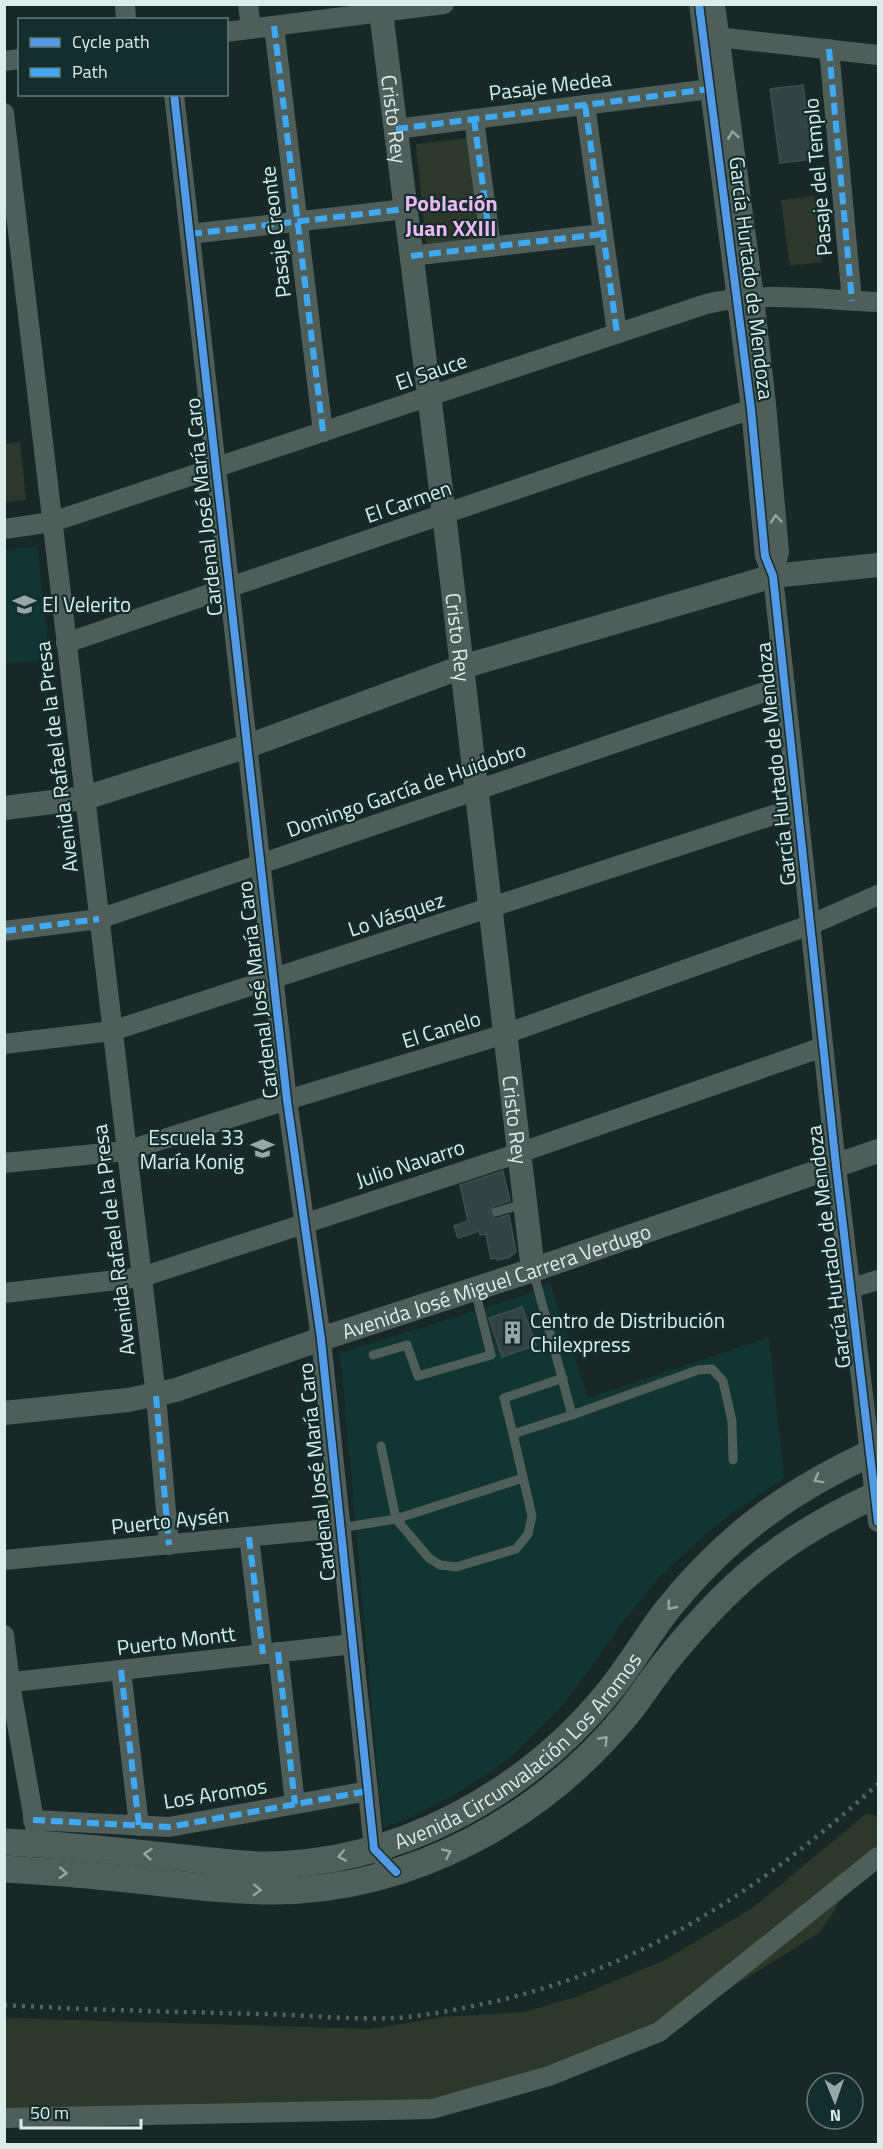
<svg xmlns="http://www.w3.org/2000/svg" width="883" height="2149" viewBox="0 0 883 2149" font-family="'Titillium Web',sans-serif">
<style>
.built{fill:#113632}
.green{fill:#2e382a}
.building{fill:#334243;stroke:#404c4e;stroke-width:1.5}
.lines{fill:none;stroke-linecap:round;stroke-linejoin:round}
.service{stroke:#505e59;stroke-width:9}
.minor{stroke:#505e59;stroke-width:20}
.tertiary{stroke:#505e59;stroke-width:24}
.secondary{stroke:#505f5a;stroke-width:27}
.rail{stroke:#55625f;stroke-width:4.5;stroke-dasharray:3 6;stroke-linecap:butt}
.quiet{stroke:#3fa9f5;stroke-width:6;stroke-dasharray:12 6;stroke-linecap:butt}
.cycleway-casing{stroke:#132e2c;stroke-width:11}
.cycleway{stroke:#5399e6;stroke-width:8}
.oneway{stroke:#96a5a2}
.oneway2{stroke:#96a6a2}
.labels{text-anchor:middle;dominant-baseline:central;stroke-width:4.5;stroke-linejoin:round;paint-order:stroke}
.street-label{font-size:21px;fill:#dcecea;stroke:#132e2c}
.poi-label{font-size:21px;fill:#dcecea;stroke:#132e2c;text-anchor:start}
.neighbourhood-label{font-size:22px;font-weight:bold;fill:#ecb7f3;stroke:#132e2c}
</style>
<rect width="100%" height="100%" fill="#192827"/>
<!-- built -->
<g class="built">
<polygon points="37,546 50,659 5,664 5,550"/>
<polygon points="550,1283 588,1398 769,1337 784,1478 732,1513 707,1533 661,1576 624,1620 577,1687 559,1709 518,1750 496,1768 451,1797 407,1819 383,1828 340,1353 519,1297"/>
</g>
<!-- green -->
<g class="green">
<polygon points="469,138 479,240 426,245 416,144"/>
<polygon points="814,196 822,262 790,266 781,200"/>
<polygon points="20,442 26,500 5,502 5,444"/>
<polygon points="867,1813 878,1817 878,1845 819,1933 686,2016 502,2096 424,2110 5,2110 5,2018 371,2029 444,2017 525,2012 579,1996 665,1960 754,1907"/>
</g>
<!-- building -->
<g class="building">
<polygon points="803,85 813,159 780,163 770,89"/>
<polygon points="503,1171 510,1201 494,1206 489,1213 495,1219 509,1215 516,1252 508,1258 497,1260 497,1258 491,1259 486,1234 480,1235 479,1231 458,1238 454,1226 468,1221 460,1185"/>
<polygon points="522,1307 536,1345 502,1357 489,1318"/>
</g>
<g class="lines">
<!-- service -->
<g class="service">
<polyline points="496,1212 523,1204"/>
<polyline points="373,1355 407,1345 418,1376 491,1355 475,1290"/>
<polyline points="572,1415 698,1370 712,1369 723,1381 732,1421 733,1460"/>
<polyline points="513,1434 504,1398 563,1378"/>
<polyline points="381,1446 396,1519 429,1558 440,1565 456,1567 516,1549 528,1534 532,1516 513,1434 572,1415 533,1270"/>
<polyline points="340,1528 396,1519 523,1478"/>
</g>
<!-- minor -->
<g class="minor">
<polyline points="125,4 126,20"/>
<polyline points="248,4 251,29"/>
<polyline points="699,4 751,409 765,556 773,576 836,1166 878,1522"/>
<polyline points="715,4 754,297 766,404 779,552 773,576"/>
<polyline points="274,26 323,432"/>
<polyline points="226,32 444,4"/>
<polyline points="708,36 878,55"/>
<polyline points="829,49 852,301"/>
<polyline points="4,61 20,59"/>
<polyline points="174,94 287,1100 321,1339 374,1849 382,1857"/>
<polyline points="585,105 617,333"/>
<polyline points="4,113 156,1396 169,1545"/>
<polyline points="474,119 491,247"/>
<polyline points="396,129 710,89"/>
<polyline points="190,234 405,209"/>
<polyline points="411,256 602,234"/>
<path d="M4,529l48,-7 654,-218c51,-13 120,-4 172,-2"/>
<polyline points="66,643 766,404"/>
<polyline points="4,931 99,919 785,685"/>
<polyline points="4,1044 112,1031 798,807"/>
<polyline points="4,1163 126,1151 287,1100 505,1034 810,925 878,895"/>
<polyline points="851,1288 878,1280"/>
<polyline points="4,1293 142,1277 519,1153 823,1047"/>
<polyline points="249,1537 263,1654"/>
<polyline points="4,1560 340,1528"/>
<polyline points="4,1635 10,1683 36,1832"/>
<polyline points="278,1652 295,1804"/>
<polyline points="121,1670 139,1826"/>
<polyline points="4,1683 353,1644"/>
<polyline points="33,1820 169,1827 368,1791"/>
<polyline points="4,2118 432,2109 549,2076 659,2032 878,1857"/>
</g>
<!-- tertiary -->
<g class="tertiary">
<path id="s1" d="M380,4l64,510 89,756"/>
<polyline points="4,808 85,798 248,746 462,667 773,576 878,565"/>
<path id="s2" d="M4,1413l124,-13 48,-10 145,-51 212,-69 345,-119"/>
</g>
<!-- secondary -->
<g class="secondary">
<path id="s3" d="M4,1842c54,3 107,8 160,14 33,3 65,8 98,9 133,0 261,-69 345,-171 22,-26 39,-57 60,-84 60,-75 124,-121 211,-160"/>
<path d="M4,1869c38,2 75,5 113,9 52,5 104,13 157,13 139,-1 268,-73 354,-178 14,-18 26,-37 40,-54 64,-79 117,-123 210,-165"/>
</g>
<!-- rail -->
<path class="rail" d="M4,2005c87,5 173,7 260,9 42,1 90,6 131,4 32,-2 63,-9 93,-15 154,-34 275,-115 390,-219"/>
<!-- quiet -->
<g class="quiet">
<polyline points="274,26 323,432"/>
<polyline points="829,49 852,301"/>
<polyline points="585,105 617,333"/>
<polyline points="474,119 491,247"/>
<polyline points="396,129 710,89"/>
<polyline points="190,234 405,209"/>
<polyline points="411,256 602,234"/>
<polyline points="4,931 99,919"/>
<polyline points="156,1396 169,1545"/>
<polyline points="249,1537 263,1654"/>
<polyline points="278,1652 295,1804"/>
<polyline points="121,1670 139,1826"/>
<polyline points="33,1820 169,1827 368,1791"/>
</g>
<defs>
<g id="cycleway">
<polyline points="699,4 751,409 765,556 773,576 836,1166 878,1522"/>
<polyline points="174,94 287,1100 321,1339 374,1849 396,1872"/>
</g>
</defs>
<!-- cycleway casing -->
<use href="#cycleway" class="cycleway-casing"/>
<!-- cycleway -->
<use href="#cycleway" class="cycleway"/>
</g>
<!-- one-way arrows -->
<defs><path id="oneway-chevron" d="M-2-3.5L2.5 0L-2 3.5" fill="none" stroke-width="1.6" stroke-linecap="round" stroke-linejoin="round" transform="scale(1.5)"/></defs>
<g class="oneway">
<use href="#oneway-chevron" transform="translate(733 135) rotate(-98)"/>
<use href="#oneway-chevron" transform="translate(776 519) rotate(-95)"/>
</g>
<g class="oneway2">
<use href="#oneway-chevron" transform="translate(818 1479) rotate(151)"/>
<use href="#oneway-chevron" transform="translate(671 1606) rotate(129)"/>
<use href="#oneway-chevron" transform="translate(604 1740) rotate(-46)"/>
<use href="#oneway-chevron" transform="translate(447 1853) rotate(-24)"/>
<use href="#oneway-chevron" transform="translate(148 1854) rotate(-174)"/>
<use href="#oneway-chevron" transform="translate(342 1856) rotate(169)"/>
<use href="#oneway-chevron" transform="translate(63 1873) rotate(5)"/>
<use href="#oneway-chevron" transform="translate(257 1890) rotate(2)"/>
</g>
<!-- icons -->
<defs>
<symbol id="school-bare" viewBox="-9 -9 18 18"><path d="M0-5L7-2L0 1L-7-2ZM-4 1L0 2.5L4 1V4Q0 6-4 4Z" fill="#98a7a6" stroke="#132e2c" stroke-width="2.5" paint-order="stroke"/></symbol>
<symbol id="building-bare" viewBox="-9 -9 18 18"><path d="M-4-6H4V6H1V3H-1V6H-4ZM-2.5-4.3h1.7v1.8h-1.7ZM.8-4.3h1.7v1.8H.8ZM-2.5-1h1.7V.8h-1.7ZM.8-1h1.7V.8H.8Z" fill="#98a7a6" stroke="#132e2c" stroke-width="2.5" paint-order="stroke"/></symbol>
</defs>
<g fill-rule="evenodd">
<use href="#school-bare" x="8" y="588" width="33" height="33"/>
<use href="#school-bare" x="246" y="1132" width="33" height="33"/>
<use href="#building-bare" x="496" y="1316" width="33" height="33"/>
</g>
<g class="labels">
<!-- street labels -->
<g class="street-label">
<text transform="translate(550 85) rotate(-7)">Pasaje Medea</text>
<text stroke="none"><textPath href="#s1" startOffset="116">Cristo Rey</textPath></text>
<text transform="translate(817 177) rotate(-95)">Pasaje del Templo</text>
<text transform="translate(275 232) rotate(-97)">Pasaje Creonte</text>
<text transform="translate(752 278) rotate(83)">García Hurtado de Mendoza</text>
<text transform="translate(431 371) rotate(-19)">El Sauce</text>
<text transform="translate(408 501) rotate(-19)">El Carmen</text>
<text transform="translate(203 507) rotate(-96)">Cardenal José María Caro</text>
<text stroke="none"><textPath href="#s1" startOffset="638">Cristo Rey</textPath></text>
<text transform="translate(56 757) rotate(-97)">Avenida Rafael de la Presa</text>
<text transform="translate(775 764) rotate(-96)">García Hurtado de Mendoza</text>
<text transform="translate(406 789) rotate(-19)">Domingo García de Huidobro</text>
<text transform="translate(396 914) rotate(-18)">Lo Vásquez</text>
<text transform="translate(257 990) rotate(-97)">Cardenal José María Caro</text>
<text transform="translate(441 1029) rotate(-17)">El Canelo</text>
<text stroke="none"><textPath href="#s1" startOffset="1124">Cristo Rey</textPath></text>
<text transform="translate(410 1163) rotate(-18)">Julio Navarro</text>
<text transform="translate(113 1240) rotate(-97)">Avenida Rafael de la Presa</text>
<text transform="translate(828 1247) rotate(-97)">García Hurtado de Mendoza</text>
<text stroke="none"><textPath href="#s2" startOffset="512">Avenida José Miguel Carrera Verdugo</textPath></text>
<text transform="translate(316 1472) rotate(-96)">Cardenal José María Caro</text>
<text transform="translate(170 1520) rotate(-6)">Puerto Aysén</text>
<text transform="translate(176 1640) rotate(-7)">Puerto Montt</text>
<text stroke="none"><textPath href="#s3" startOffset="550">Avenida Circunvalación Los Aromos</textPath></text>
<text transform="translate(215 1793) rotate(-9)">Los Aromos</text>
</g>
<!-- poi labels -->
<g class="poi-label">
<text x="42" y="604">El Velerito</text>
<text x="244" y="1137" text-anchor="end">Escuela 33<tspan x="244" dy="24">María Konig</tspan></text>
<text x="530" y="1320">Centro de Distribución<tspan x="530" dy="24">Chilexpress</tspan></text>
</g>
<!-- neighbourhood labels -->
<g class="neighbourhood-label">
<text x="451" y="203">Población<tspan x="451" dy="25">Juan XXIII</tspan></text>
</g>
</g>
<!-- border -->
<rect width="883" height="2149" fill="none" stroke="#dcecea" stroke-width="12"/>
<!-- legend -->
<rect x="18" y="18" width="210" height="78" fill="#132e2c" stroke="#637a78" stroke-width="1.5"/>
<rect x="30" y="38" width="30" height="9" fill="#5399e6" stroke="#637a78" stroke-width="1.5"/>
<text x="72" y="48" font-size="18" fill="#dcecea">Cycle path</text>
<rect x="30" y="68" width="30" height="9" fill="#3fa9f5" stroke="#637a78" stroke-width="1.5"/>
<text x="72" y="78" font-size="18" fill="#dcecea">Path</text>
<!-- north arrow -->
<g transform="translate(835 2101) rotate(178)"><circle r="28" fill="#132e2c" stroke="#637a78" stroke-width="1.5"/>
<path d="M0-4.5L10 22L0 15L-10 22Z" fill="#98a7a6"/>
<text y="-9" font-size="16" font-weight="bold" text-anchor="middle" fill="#dcecea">N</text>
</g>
<!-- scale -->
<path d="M21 2119v9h120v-9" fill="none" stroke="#dcecea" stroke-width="3"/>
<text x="30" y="2119" font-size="18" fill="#dcecea" stroke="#132e2c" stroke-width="4.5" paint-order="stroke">50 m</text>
</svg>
